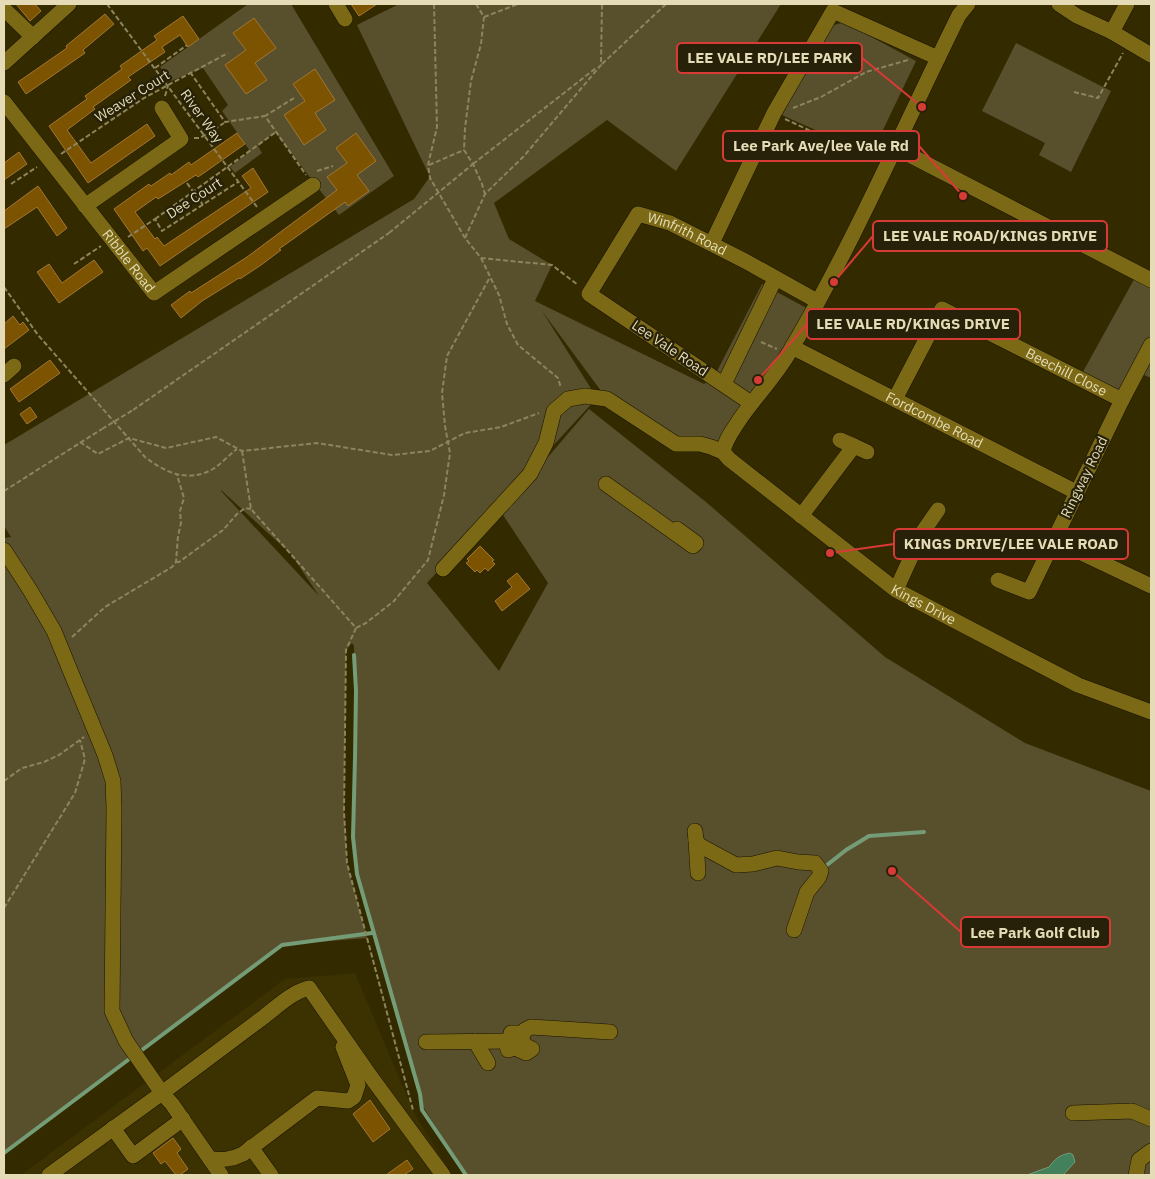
<svg xmlns="http://www.w3.org/2000/svg" width="1155" height="1179" viewBox="0 0 1155 1179" font-family="'IBM Plex Sans',sans-serif">
<style>
.built{fill:#3c3100}
.green{fill:#584f2c;fill-rule:evenodd}
.water{fill:#43815c;stroke:#749c77}
.lines{fill:none;stroke-linecap:round;stroke-linejoin:round}
.stream{stroke:#749c77;stroke-width:4}
.building{fill:#7c5301;stroke:#a27734}
.minor-casing{stroke:#181300;stroke-width:16}
.path{stroke:#8d845d;stroke-width:2;stroke-dasharray:5 2.5;stroke-linecap:butt}
.minor{stroke:#7b6915;stroke-width:15}
.path-bridge{stroke:#8d845d;stroke-width:2;stroke-dasharray:5 2.5;stroke-linecap:butt}
.labels{text-anchor:middle;dominant-baseline:central;stroke-width:4.5;stroke-linejoin:round;paint-order:stroke}
.street-label{font-size:14px;fill:#e5dcb7;stroke:#262108}
.leader{fill:none;stroke:#d83a36;stroke-width:2}
.callout-dot{fill:#d83a36;stroke:#262108;stroke-width:2}
.callout{fill:#262108;stroke:#d83a36;stroke-width:2}
.callout-label{font-size:15px;text-anchor:middle;font-weight:bold;fill:#e5dcb7}
</style>
<rect width="100%" height="100%" fill="#332a00"/>
<!-- built -->
<polygon class="built" points="355,973 414,1113 452,1175 21,1175 285,979"/>
<!-- green -->
<g class="green">
<polygon points="248,4 291,4 394,176 339,215 275,132 258,146 262,153 235,173 230,167 250,151 222,111 228,105 203,68 171,81 160,67"/>
<path d="M399,4h382l-105,167 -69,-51 -113,83 15,36 43,26 -17,36 169,83 10,-7 48,-93 50,27 -87,132 -49,-2 -69,-42 -65,-88 55,87 -170,185 72,88 49,-88 -47,-71 88,-103 117,93 179,155 140,86 126,48v384h-685l-44,-70 -50,-172 -7,-34 -8,-25 -4,-37 2,-79 -1,-112 -2,-3 -6,7 -2,162 3,51 20,75 -85,7 -278,208v-615l7,-1 -7,-11v-81l410,-246 15,-21v-3l-72,-150zM221,490l70,64 28,42 -98,-105z"/>
<polygon points="844,22 916,61 871,155 782,115 828,27"/>
<polygon points="1016,43 1111,91 1071,172 1039,155 1045,143 982,111"/>
<polygon points="1137,274 1151,280 1151,378 1137,372 1122,400 1079,379"/>
</g>
<!-- water -->
<path class="water" d="M1070,1153l3,2 2,7 -12,13h-36l22,-8c6,-8 10,-12 21,-14z"/>
<g class="lines">
<!-- stream -->
<g class="stream">
<polyline points="354,655 356,691 355,758 353,837 357,874 420,1094 422,1110 466,1175"/>
<polyline points="827,865 846,850 869,836 924,832"/>
<polyline points="138,1053 282,945 372,933"/>
<polyline points="4,1153 132,1057"/>
</g>
</g>
<!-- building -->
<g class="building">
<polygon points="16,4 35,4 41,11 30,21"/>
<polygon points="351,4 377,4 359,16"/>
<polygon points="105,14 114,24 83,50 85,53 26,94 18,82 67,48 66,46"/>
<polygon points="183,16 199,39 188,47 180,35 162,47 165,52 128,77 131,80 93,107 95,109 67,130 91,163 147,124 155,136 88,183 49,126 87,99 85,96 122,69 120,66 157,40 154,36"/>
<polygon points="254,18 276,48 255,63 267,80 246,94 225,65 246,50 233,33"/>
<polygon points="315,69 335,100 315,113 326,130 304,145 284,115 305,101 293,84"/>
<polygon points="237,133 245,144 198,177 196,175 158,199 156,197 135,212 155,239 157,237 164,246 251,188 242,176 253,168 268,192 160,266 147,248 143,251 114,209 149,184 151,186 170,173 171,175 189,162 191,165"/>
<polygon points="356,133 376,161 357,175 369,191 348,206 345,202 279,249 281,250 261,265 240,279 239,278 202,301 181,318 171,305 190,291 191,293 247,257 337,190 327,177 347,163 336,148"/>
<polygon points="19,152 27,164 4,180 4,163"/>
<polygon points="38,186 67,228 57,236 37,207 4,229 4,211"/>
<polygon points="94,260 103,272 59,303 37,272 49,264 62,283"/>
<polygon points="13,316 20,325 23,322 29,330 4,349 4,324"/>
<polygon points="50,360 60,373 19,402 10,389"/>
<polygon points="30,407 37,417 27,424 20,414"/>
<polygon points="480,546 494,560 492,561 495,564 488,571 485,568 480,573 477,570 475,572 466,563 469,561 467,559"/>
<polygon points="517,573 530,589 502,611 495,601 512,587 507,581"/>
<polygon points="370,1100 390,1129 373,1142 353,1114"/>
<polygon points="173,1138 181,1149 177,1153 188,1169 180,1175 176,1175 165,1161 161,1164 153,1153"/>
<polygon points="407,1160 413,1169 404,1175 386,1175"/>
</g>
<g class="lines">
<defs>
<g id="minor">
<polyline points="336,4 345,19"/>
<polyline points="1059,4 1077,16 1112,32 1151,55"/>
<polyline points="4,9 33,37"/>
<polyline points="1112,32 1127,4"/>
<polyline points="4,63 69,4"/>
<path id="s1" d="M4,102l150,191 159,-108"/>
<polyline points="896,148 1151,280"/>
<polyline points="85,206 181,139 162,108"/>
<polyline points="712,243 774,113 833,11 938,58"/>
<polyline points="1151,345 1122,400 1054,540 1151,586"/>
<path id="s2" d="M792,347l284,145"/>
<polyline points="4,375 14,366"/>
<polyline points="724,384 775,279"/>
<path id="s3" d="M895,399l47,-90 180,91"/>
<path id="s4" d="M751,403l-162,-109 49,-80 32,9 75,38 72,40"/>
<polyline points="854,446 867,452"/>
<path d="M723,452c2,-12 9,-20 15,-30 16,-24 38,-46 52,-71 64,-108 113,-223 169,-336l9,-11"/>
<polyline points="606,484 693,546 696,543 677,529 674,532"/>
<polyline points="801,516 854,446 840,440"/>
<polyline points="4,550 30,590 54,631 72,675 105,755 113,781 114,808 112,1011 126,1041 162,1093 49,1175"/>
<path id="s5" d="M443,569l87,-95 16,-31 8,-32 14,-12 17,-3 22,3 69,45h24l11,3 12,5 6,7 167,131 182,95 73,27"/>
<polyline points="998,580 1029,592 1054,540"/>
<polyline points="896,590 922,533 938,510"/>
<polyline points="695,831 696,840 699,845 736,865 753,864 777,858 798,862 815,863 821,871 819,877 807,892 794,930"/>
<polyline points="696,840 698,873"/>
<polyline points="522,1033 511,1033 513,1038 507,1045 508,1050 515,1048 526,1053 532,1049 526,1046 521,1039 525,1030 531,1027 610,1032"/>
<polyline points="475,1041 488,1063"/>
<polyline points="426,1042 509,1041"/>
<polyline points="1073,1113 1132,1111 1151,1119"/>
<polyline points="113,1128 133,1156 183,1119"/>
<polyline points="251,1147 271,1175"/>
<path d="M210,1159c12,1 21,1 33,-5l74,-56 31,3 6,-4 4,-12 -15,-38"/>
<path d="M221,1175l-49,-71 -10,-11c33,-25 66,-49 99,-74 16,-12 29,-26 48,-31l62,89 72,98"/>
<polyline points="1136,1175 1139,1160 1151,1151"/>
</g>
</defs>
<!-- minor casing -->
<use href="#minor" class="minor-casing"/>
<!-- path -->
<g class="path">
<polyline points="107,4 257,207"/>
<polyline points="434,4 437,127 428,165 430,178 465,238 481,258 552,265 578,285"/>
<polyline points="476,4 484,17 481,44 471,81 465,128 464,150 473,164 482,184 485,194"/>
<polyline points="484,17 518,4"/>
<polyline points="602,64 666,4"/>
<polyline points="155,68 187,45"/>
<polyline points="190,72 225,122 265,116"/>
<polyline points="1074,92 1098,98 1123,53"/>
<polyline points="165,96 168,86"/>
<polyline points="294,98 265,116 306,175"/>
<polyline points="793,108 821,97 866,72 908,60"/>
<polyline points="785,119 873,160"/>
<polyline points="194,138 200,138 224,123"/>
<polyline points="61,154 144,98 228,53"/>
<polyline points="473,164 596,68"/>
<polyline points="429,165 464,150"/>
<polyline points="317,171 333,166"/>
<polyline points="187,183 203,205"/>
<polyline points="11,184 37,167"/>
<polyline points="155,219 276,132"/>
<polyline points="128,237 155,219 162,231 238,182"/>
<polyline points="465,238 485,194 524,156 601,65 602,4"/>
<polyline points="481,258 499,295 507,324 518,345 558,378 561,388"/>
<polyline points="74,264 101,246"/>
<path d="M4,287l34,48 107,122c21,16 43,26 68,12 8,-5 16,-14 24,-20"/>
<polyline points="761,342 777,349"/>
<polyline points="133,410 389,233"/>
<polyline points="80,442 98,454 129,438 166,448 216,437 242,451 317,443 392,455 430,451 465,433 501,427 539,413"/>
<polyline points="242,451 251,509 356,628 366,623 394,601 428,560 444,495 450,453 445,426 442,393 447,356 490,277"/>
<polyline points="4,491 102,429"/>
<polyline points="176,562 179,562 223,530 237,514 245,508 251,509"/>
<polyline points="356,628 346,650 344,812 347,863 413,1110"/>
<polyline points="72,637 105,607 172,567 176,562 178,536 181,523 180,511 184,498 177,475"/>
<polyline points="4,781 22,768 44,762 59,755 84,737"/>
<polyline points="4,908 75,793 85,759 80,740"/>
</g>
<!-- minor -->
<use href="#minor" class="minor"/>
<!-- path-bridge -->
<g class="path-bridge">
<polyline points="389,233 473,164"/>
<polyline points="102,429 133,410"/>
</g>
</g>
<g class="labels">
<!-- street labels -->
<g class="street-label">
<text transform="translate(132 96) rotate(-32)">Weaver Court</text>
<text transform="translate(202 116) rotate(54)">River Way</text>
<text transform="translate(194 198) rotate(-33)">Dee Court</text>
<text stroke="none"><textPath href="#s4" startOffset="342">Winfrith Road</textPath></text>
<text stroke="none"><textPath href="#s1" startOffset="202">Ribble Road</textPath></text>
<text transform="translate(670 348) rotate(34)">Lee Vale Road</text>
<text stroke="none"><textPath href="#s3" startOffset="241">Beechill Close</textPath></text>
<text stroke="none"><textPath href="#s2" startOffset="160">Fordcombe Road</textPath></text>
<text transform="translate(1084 477) rotate(-64)">Ringway Road</text>
<text stroke="none"><textPath href="#s5" startOffset="638">Kings Drive</textPath></text>
</g>
</g>
<!-- callouts -->
<path class="leader" d="M922 107L862 58M963 196L919 146M834 282L873 236M758 380L807 324M830 553L894 544M892 871L961 932"/>
<g class="callout-dot">
<circle cx="922" cy="107" r="5"/>
<circle cx="963" cy="196" r="5"/>
<circle cx="834" cy="282" r="5"/>
<circle cx="758" cy="380" r="5"/>
<circle cx="830" cy="553" r="5"/>
<circle cx="892" cy="871" r="5"/>
</g>
<g class="callout">
<rect x="677" y="43" width="185" height="30" rx="5"/>
<rect x="723" y="131" width="196" height="30" rx="5"/>
<rect x="873" y="221" width="234" height="30" rx="5"/>
<rect x="807" y="309" width="213" height="30" rx="5"/>
<rect x="894" y="529" width="234" height="30" rx="5"/>
<rect x="961" y="917" width="149" height="30" rx="5"/>
</g>
<g class="callout-label">
<text x="770" y="63">LEE VALE RD/LEE PARK</text>
<text x="821" y="151">Lee Park Ave/lee Vale Rd</text>
<text x="990" y="241">LEE VALE ROAD/KINGS DRIVE</text>
<text x="913" y="329">LEE VALE RD/KINGS DRIVE</text>
<text x="1011" y="549">KINGS DRIVE/LEE VALE ROAD</text>
<text x="1035" y="938">Lee Park Golf Club</text>
</g>
<!-- border -->
<rect width="1155" height="1179" fill="none" stroke="#e5dcb7" stroke-width="10"/>
</svg>
